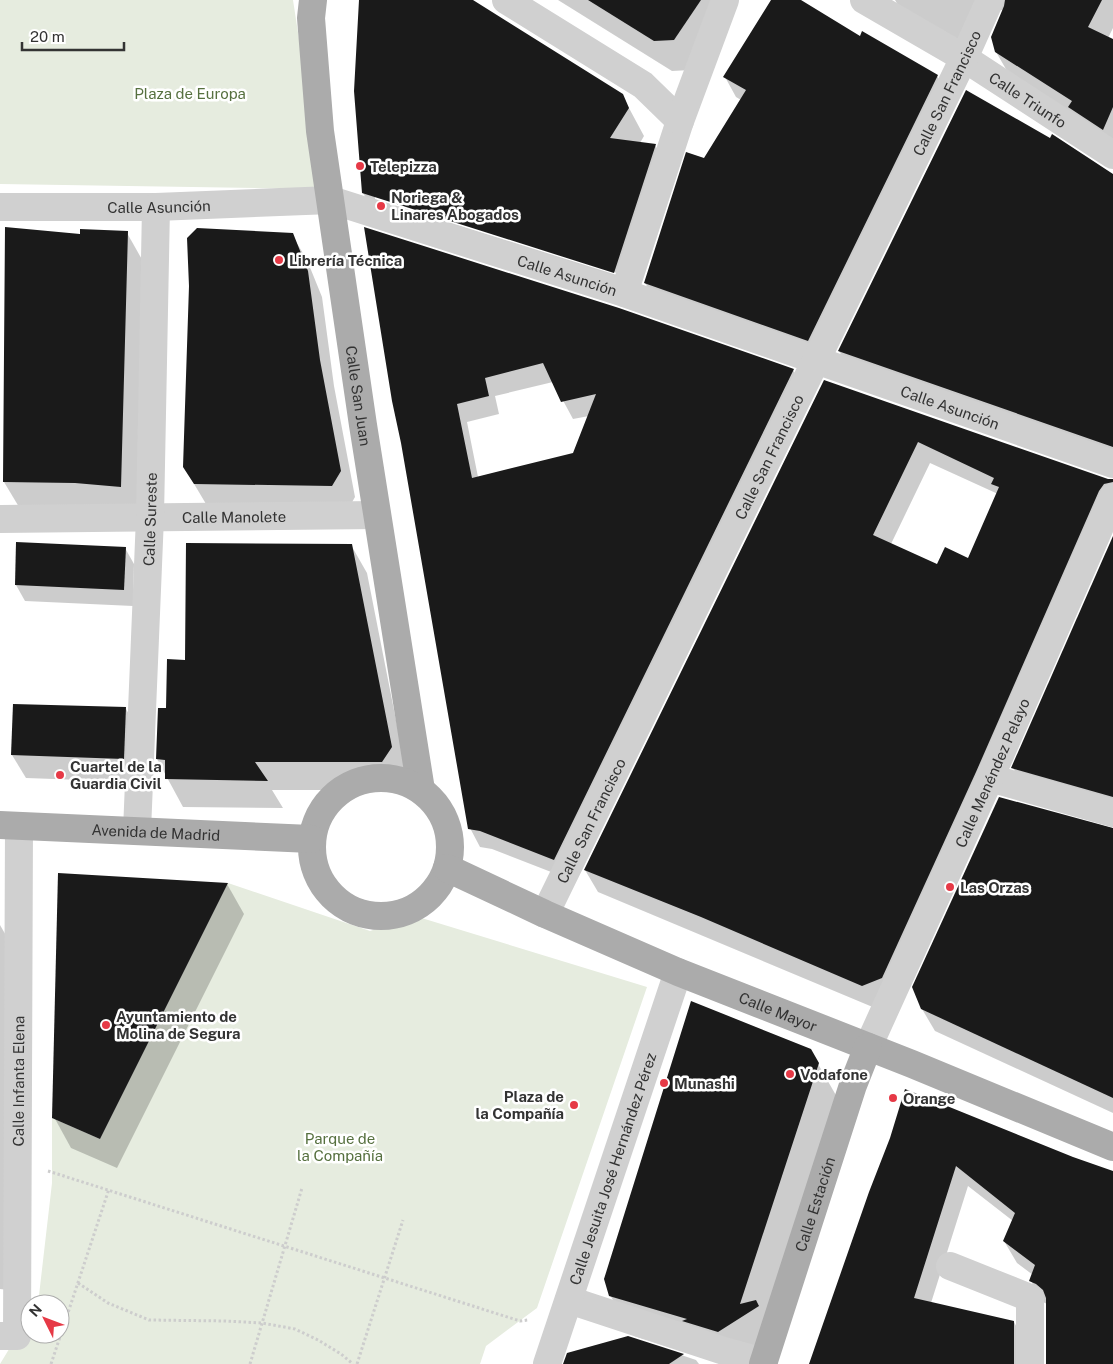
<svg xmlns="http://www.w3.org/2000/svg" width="1113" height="1364" viewBox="0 0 1113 1364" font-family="'Public Sans',sans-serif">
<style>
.park{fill:#e6ecdf}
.shadow{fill:#0003;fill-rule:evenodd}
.building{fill:#1a1a1a;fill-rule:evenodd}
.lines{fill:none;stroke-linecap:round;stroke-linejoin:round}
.path{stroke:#cdcdcd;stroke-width:3;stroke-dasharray:2.5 2.5;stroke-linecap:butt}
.minor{stroke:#d0d0d0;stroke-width:28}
.major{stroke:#ababab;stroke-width:28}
.poi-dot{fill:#e63946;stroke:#fff;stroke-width:2}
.labels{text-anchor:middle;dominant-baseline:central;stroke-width:5;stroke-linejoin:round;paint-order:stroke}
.park-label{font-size:15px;fill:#56703f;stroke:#fff}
.street-label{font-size:15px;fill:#333;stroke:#fff}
.poi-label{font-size:15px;font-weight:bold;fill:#333;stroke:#fff;text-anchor:start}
</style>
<rect width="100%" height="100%" fill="#fff"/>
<!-- park -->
<g class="park">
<polygon points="0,0 293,0 322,189 0,184"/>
<polygon points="228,883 370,931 415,916 647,987 537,1308 486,1346 480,1364 0,1364 17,1336 60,1334 60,1304 38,1304 52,1183 52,1118 100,1139"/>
</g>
<!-- shadow -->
<g class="shadow">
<path d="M360,0h111l151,95 22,41 -4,7 15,2 16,28 -41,127 -251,-79 -16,-28zM375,196l245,78v2l-245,-77z"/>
<polygon points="558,0 738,0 691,70 672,71"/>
<polygon points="772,0 798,0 860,38 937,76 949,96 820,360 657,303 645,283 705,160 741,100 736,97 725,77"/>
<polygon points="895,0 1113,0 1113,28 1108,38 1113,40 1113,150 1010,76 996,52 1005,9 994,12 969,51 899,7"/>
<polygon points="1113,175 1113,464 852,373 839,351"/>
<path d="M366,229l253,80 174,61 11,18 -240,489 -72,-28 -12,-2 -10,-19zM553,382l20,37 16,-3 -15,38 -96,23 -11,-55 32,-8 -4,-18z"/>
<polygon points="127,233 144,263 138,516 22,512 4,482 81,236"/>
<polygon points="292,235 307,260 322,297 334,386 355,497 347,511 209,509 184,467 190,286"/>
<path d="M825,381l283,99h5v30l-238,498 -277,-116 -13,-22zM930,463l68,31 -29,66 -31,6 -47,-22z"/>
<polygon points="1113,539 1113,814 1025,789 1013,768"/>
<polygon points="18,544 125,548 134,564 133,606 25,601 16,585"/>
<polygon points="351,545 367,573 407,776 398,790 272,790 283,808 183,807 157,759 159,709 167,710 186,661"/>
<polygon points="126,709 139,732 137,782 26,778 12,755"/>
<polygon points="1113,829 1113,1113 935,1031 922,1009"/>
<polygon points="227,884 244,914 117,1168 71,1148 54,1117"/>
<polygon points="0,925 15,951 9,1290 0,1289"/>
<polygon points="810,1050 841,1104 758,1362 727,1364 634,1336 610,1295"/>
<polygon points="891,1138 1073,1158 1113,1172 1113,1364 1047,1364 1047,1304 1043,1302 1031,1281 1033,1275 1017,1263 1004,1241 1013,1221 968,1186 931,1303 1014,1322 1026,1344 1026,1364 811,1364"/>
<polygon points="628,1337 696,1360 699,1364 577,1364"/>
</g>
<!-- building -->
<g class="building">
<polygon points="359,0 473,0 623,94 629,108 610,138 656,144 614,273 362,193 354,91"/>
<polygon points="588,0 701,0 674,40 654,41"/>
<polygon points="771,0 801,0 860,36 862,31 938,75 808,341 644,283 686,152 704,158 746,90 723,77"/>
<polygon points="1005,0 1102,0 1088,27 1113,39 1113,107 1103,130 1068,107 1072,101 995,52 991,37 1004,6"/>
<polygon points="966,90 1050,138 1052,134 1113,174 1113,447 838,351"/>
<polygon points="5,227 80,234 80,229 128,231 121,487 75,483 3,482"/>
<path d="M364,227l255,81 175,61 -240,491 -74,-29 -12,-2 -67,-386 -9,-42zM543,363l18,39 35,-8 -23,59 -101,25 -15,-74 32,-8 -4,-18z"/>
<polygon points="197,228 293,233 308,271 320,360 341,471 332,486 194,484 183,467 189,286 187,238"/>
<path d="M824,380l284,99h5v3l-9,2 -5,7 -123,281 -94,206 -20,8 -161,-69 -117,-47zM918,442l76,36 -3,6 8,3 -31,71 -23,-11 -8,17 -64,-29z"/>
<polygon points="1113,536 1113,797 1011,768"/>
<polygon points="16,542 126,547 124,590 15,585"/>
<polygon points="186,543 352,544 392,747 382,762 255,762 268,781 165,779 165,760 156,759 158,708 166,708 167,659 185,660"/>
<polygon points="13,704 126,707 124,759 11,755"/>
<polygon points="999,797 1113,828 1113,1098 921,1009 912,987"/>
<polygon points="58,873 228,883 100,1139 52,1118"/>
<polygon points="691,1001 811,1049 819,1063 740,1304 756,1300 759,1306 718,1332 682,1321 687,1319 609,1296 604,1279"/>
<polygon points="905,1089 1073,1157 1113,1171 1113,1364 1046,1364 1046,1298 1043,1290 1036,1284 1029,1281 1035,1265 1003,1241 1015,1213 956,1166 914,1298 1014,1321 1014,1364 809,1364 869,1192 890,1138"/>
<polygon points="628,1336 684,1354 669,1364 563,1364 567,1353"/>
</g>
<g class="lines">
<!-- path -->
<g class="path">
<polyline points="48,1171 520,1321 528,1320"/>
<polyline points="78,1283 108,1303 149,1320 226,1321 262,1323 295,1329 318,1340 341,1354 353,1364"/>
<polyline points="51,1364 109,1189"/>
<polyline points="250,1364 302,1188"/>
<polyline points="357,1364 403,1220"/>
</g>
<!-- minor -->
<g class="minor">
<polyline points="506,0 643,85 680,121 624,293"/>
<path id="s1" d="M864,0l100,58 149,97"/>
<polyline points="680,121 725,0"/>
<path id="s2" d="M0,207h156l175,-7 293,93 489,171"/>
<path id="s3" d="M0,519l377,-4"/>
<polyline points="990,778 1113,813"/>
<path id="s4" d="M137,831l13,-314 6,-310"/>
<path id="s5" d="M545,914l419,-856 26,-58"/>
<path id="s6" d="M868,1047l122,-269 123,-281"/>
<polyline points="950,1266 1030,1298 1030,1364"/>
<polyline points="569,1300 724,1351 764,1362"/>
<path id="s7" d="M0,1336h17l2,-510"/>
<path id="s8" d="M547,1364l131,-392"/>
</g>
<!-- major -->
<g class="major">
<path id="s9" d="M313,0l-2,18 9,113 43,294 58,365"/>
<circle cx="381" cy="847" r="69"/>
<path id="s10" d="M0,825l311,14"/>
<path id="s11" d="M447,868l98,46 133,58 234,92 201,83"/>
<path id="s12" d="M763,1364l90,-279 15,-38"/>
</g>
</g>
<!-- markers -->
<g class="poi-dot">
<circle cx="360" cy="166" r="5"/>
<circle cx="381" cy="206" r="5"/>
<circle cx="279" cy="260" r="5"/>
<circle cx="60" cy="775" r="5"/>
<circle cx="950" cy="887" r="5"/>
<circle cx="106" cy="1025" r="5"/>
<circle cx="790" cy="1074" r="5"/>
<circle cx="664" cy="1083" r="5"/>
<circle cx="893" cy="1098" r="5"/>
<circle cx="574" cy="1105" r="5"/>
</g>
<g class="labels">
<!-- park labels -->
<g class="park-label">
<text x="190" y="93">Plaza de Europa</text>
<text x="340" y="1138">Parque de<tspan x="340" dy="17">la Compañía</tspan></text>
</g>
<!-- street labels -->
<g class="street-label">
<text stroke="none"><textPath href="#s5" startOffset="914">Calle San Francisco</textPath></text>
<text stroke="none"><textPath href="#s1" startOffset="192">Calle Triunfo</textPath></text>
<text stroke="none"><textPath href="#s2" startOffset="159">Calle Asunción</textPath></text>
<text stroke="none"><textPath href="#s2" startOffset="579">Calle Asunción</textPath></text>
<text stroke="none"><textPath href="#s9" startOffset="399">Calle San Juan</textPath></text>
<text stroke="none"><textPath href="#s2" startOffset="984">Calle Asunción</textPath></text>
<text stroke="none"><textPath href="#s5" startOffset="509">Calle San Francisco</textPath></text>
<text stroke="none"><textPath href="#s3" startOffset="234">Calle Manolete</textPath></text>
<text stroke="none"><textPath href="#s4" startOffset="312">Calle Sureste</textPath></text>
<text stroke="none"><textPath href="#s6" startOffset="301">Calle Menéndez Pelayo</textPath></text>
<text stroke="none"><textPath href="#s5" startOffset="104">Calle San Francisco</textPath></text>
<text stroke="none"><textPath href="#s10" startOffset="156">Avenida de Madrid</textPath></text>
<text stroke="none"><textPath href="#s11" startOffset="361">Calle Mayor</textPath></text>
<text stroke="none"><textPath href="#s7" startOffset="272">Calle Infanta Elena</textPath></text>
<text stroke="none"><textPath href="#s8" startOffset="206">Calle Jesuita José Hernández Pérez</textPath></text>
<text stroke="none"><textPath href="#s12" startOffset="168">Calle Estación</textPath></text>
</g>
<!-- poi labels -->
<g class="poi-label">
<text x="370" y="166">Telepizza</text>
<text x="391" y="197">Noriega &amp;<tspan x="391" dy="17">Linares Abogados</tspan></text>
<text x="289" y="260">Librería Técnica</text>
<text x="70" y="766">Cuartel de la<tspan x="70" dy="17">Guardia Civil</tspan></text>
<text x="960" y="887">Las Orzas</text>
<text x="116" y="1016">Ayuntamiento de<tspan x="116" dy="17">Molina de Segura</tspan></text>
<text x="800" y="1074">Vodafone</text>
<text x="674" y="1083">Munashi</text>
<text x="564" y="1096" text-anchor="end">Plaza de<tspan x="564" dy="17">la Compañía</tspan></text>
<text x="903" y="1098">Orange</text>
</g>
</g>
<!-- north arrow -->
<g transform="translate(45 1319) rotate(312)"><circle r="24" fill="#ffffff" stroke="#adadad"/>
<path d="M0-4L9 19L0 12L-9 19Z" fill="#e63946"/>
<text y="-8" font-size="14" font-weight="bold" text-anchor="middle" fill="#333333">N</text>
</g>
<!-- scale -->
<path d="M22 42v8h102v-8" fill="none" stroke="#333333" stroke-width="2.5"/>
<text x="30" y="42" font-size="15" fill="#333333" stroke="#ffffff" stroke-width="4" paint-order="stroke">20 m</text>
</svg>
